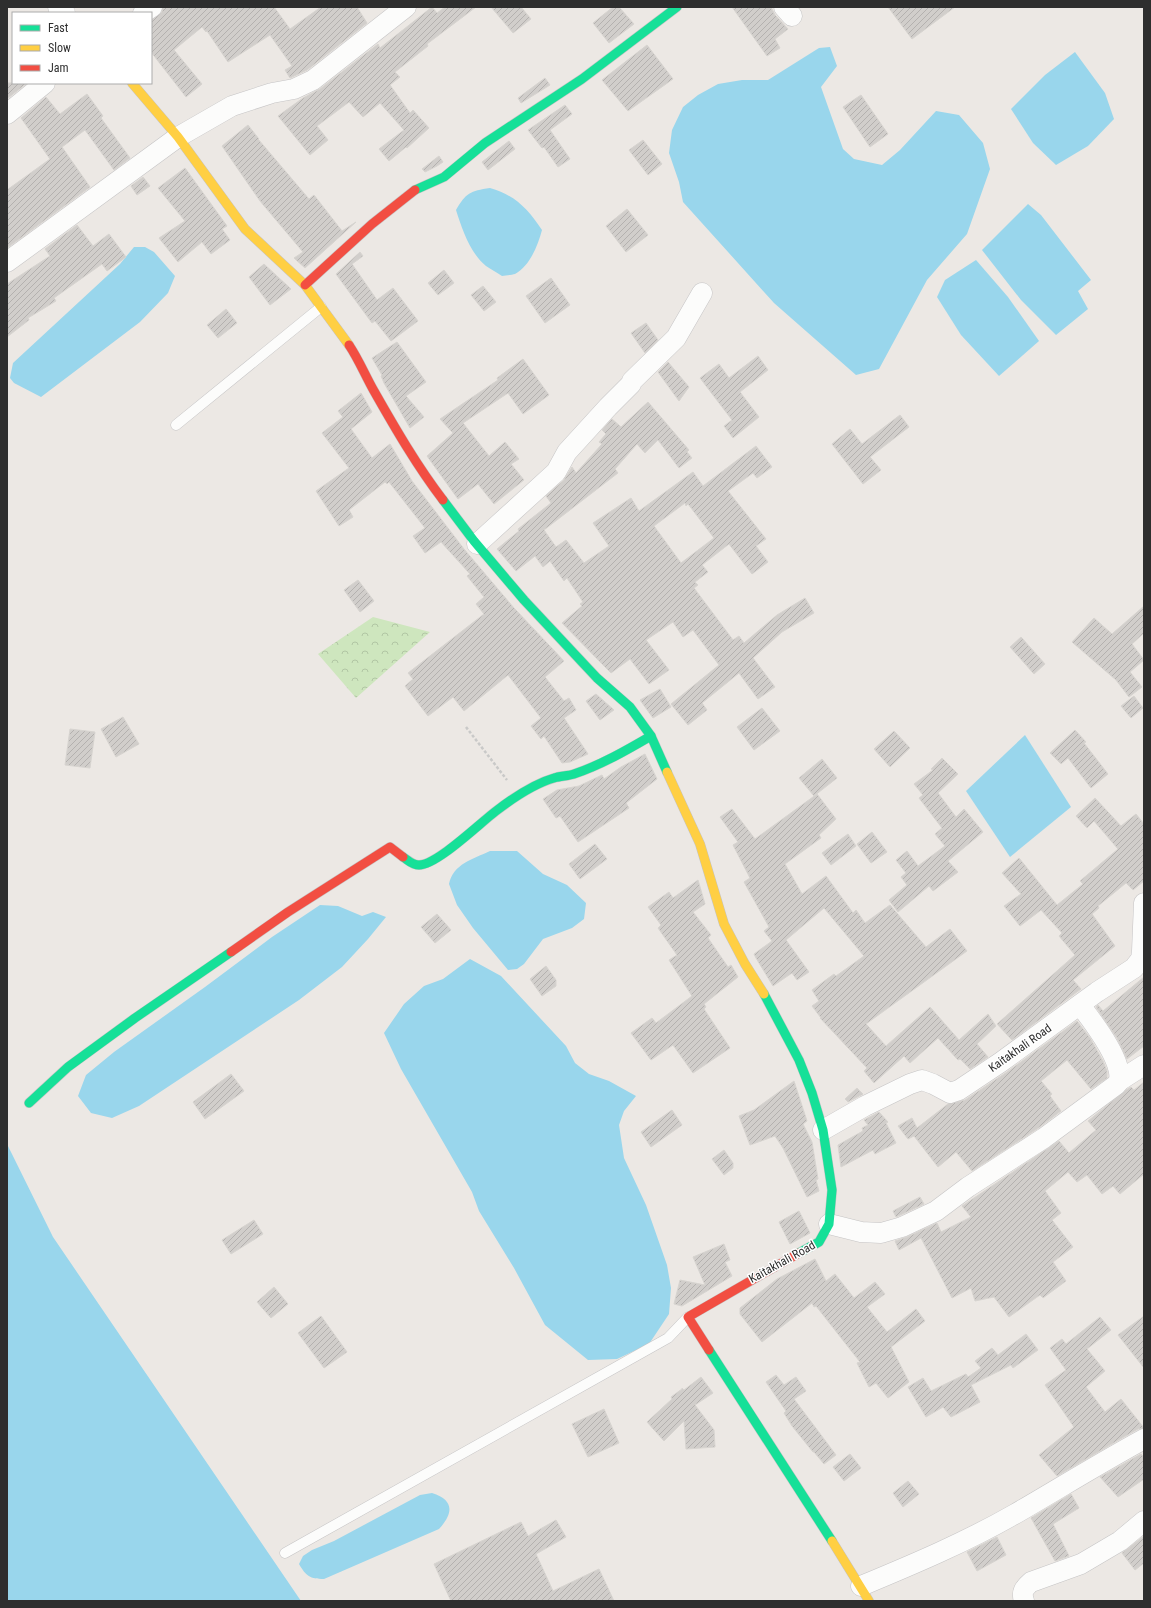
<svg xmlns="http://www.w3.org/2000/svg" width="1151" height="1608" viewBox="0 0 1151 1608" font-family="'Roboto Condensed',sans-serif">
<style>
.park{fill:url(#park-crowns)}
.water{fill:#99d6ec}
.building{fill:url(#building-hatch);stroke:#d7d4d0;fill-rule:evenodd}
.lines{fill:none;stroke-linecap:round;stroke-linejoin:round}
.lane-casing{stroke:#c5c4c5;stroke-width:11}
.street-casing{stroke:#c5c4c5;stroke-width:21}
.fast-casing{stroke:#c5c4c5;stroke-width:10}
.slow-casing{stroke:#c5c4c5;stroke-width:10}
.jam-casing{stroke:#c5c4c5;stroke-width:10}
.path{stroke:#c9c9c8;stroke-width:2.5;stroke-dasharray:3 2;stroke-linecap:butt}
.lane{stroke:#fcfcfb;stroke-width:10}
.street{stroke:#fcfcfb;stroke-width:20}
.fast{stroke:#16e098;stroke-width:9}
.slow{stroke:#ffcf43;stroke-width:9}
.jam{stroke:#f24e42;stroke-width:9}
.labels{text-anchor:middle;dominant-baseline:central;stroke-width:3;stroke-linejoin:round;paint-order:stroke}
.street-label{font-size:12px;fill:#2e2e2e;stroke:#fff}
</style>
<defs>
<pattern id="park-crowns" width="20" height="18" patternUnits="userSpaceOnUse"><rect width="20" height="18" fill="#cee6be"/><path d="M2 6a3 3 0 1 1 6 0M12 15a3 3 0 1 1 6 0" fill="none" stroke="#b1c6a4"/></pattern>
<pattern id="building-hatch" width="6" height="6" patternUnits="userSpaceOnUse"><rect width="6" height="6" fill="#d1cecb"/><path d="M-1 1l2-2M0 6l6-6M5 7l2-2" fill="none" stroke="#b4b1af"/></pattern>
</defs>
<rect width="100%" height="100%" fill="#ece8e4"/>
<!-- park -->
<polygon class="park" points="373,617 430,632 356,698 318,654"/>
<!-- water -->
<g class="water">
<polygon points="830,47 837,66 821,87 843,149 854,159 882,165 900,150 936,111 959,115 983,143 990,169 967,234 927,280 879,369 856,375 774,303 683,202 679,182 669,153 672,130 683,107 698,95 718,84 742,80 768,80 819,48"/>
<polygon points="1075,52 1105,93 1114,119 1088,146 1056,165 1033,143 1011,109 1045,75"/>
<path d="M490,188c25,7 38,21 52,42 -4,15 -12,36 -27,44 -3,1 -9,1 -13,2 -5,-3 -11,-7 -16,-10 -16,-13 -24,-37 -30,-56 10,-17 14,-19 34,-22z"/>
<polygon points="1028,204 1041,215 1091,280 1078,291 1088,309 1056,335 1021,300 982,250"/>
<polygon points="134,247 145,247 154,252 175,276 168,293 140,322 41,397 14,383 10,378 13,363 120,264"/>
<polygon points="976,260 1008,297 1039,341 999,376 961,335 937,297 945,280"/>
<polygon points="1025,735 1071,807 1010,857 966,791"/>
<path d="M490,851h27l26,23 24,11 19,18 -2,16 -12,9 -29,11 -19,25 -7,5 -9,1 -35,-42 -16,-23 -8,-21c4,-20 24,-25 41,-33z"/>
<polygon points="320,905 338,906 362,916 373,912 386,917 368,939 342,967 299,1000 139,1106 112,1118 91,1113 78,1096 86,1075 114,1052 205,987 272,937"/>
<polygon points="470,959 501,976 566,1046 575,1063 589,1074 609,1081 636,1096 624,1111 619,1125 624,1158 646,1205 667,1265 671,1288 669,1314 649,1344 617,1359 588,1360 545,1325 514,1268 479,1211 472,1192 401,1069 384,1033 404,1004 424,986 443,979"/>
<polygon points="7,1144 53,1237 301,1601 7,1601"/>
<path d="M432,1493c23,7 21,21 7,36l-115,50c-14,0 -18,-3 -25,-15l4,-8 9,-6 22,-9 86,-46z"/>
</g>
<!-- building -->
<g class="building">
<polygon points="163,7 274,7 290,29 321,7 357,7 367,23 307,70 290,78 285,70 292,66 270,35 228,62 207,31 206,32 202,27 174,50 202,84 186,97 151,52 151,21 162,12"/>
<polygon points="432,7 437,13 445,7 476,7 427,44 428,46 395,72 400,77 390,85 410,113 413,110 429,128 407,148 406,147 389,161 379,149 404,130 380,103 363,117 349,102 317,126 328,140 310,155 278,116 303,98 320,89 378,44 380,48"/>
<polygon points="491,7 521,7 531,19 513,33"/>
<polygon points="613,7 619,7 634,24 609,43 593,23"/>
<polygon points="732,7 771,7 775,15 788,29 775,39 780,48 767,56"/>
<polygon points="888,7 955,7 912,39"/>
<polygon points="647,45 673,79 628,111 602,80"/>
<polygon points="545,78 550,85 521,103 518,98"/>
<polygon points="7,83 27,83 8,98 7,96"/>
<polygon points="87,94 103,116 101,118 130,158 114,170 85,130 62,147 90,187 7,248 7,190 50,159 21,118 46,97 60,114"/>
<polygon points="861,95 888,134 870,147 843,107"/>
<polygon points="565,105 572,114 550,130 570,159 558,167 544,147 542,148 528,130"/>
<polygon points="248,125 259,139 258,139 309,199 314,195 342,231 356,222 305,268 294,258 303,252 260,201 222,146"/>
<polygon points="643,140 662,164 648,175 629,150"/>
<polygon points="509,141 515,149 488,170 482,162"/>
<polygon points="439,156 443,162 437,166 425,172 422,169"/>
<polygon points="185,168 227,226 222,229 230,240 211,254 202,242 178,262 159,238 185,221 158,188"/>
<polygon points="143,177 150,186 137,195 131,186"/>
<polygon points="627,209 648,235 626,252 606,226"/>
<polygon points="77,225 93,246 109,234 126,257 107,271 102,264 54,298 56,301 28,318 29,320 7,337 7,284 50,256 45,249"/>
<polygon points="360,252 363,256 352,264 377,300 393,288 418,321 391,341 375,321 372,323 336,274"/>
<polygon points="264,264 291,289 270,305 249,277"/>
<polygon points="444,270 454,283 438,295 428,283"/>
<polygon points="551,278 570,305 545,323 526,296"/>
<polygon points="483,286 496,302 484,311 471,295"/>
<polygon points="226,309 237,323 218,338 207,325"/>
<polygon points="646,323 658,340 645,353 631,333"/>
<polygon points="397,342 426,382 406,396 424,417 410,428 384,383 381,376 382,375 372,358"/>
<polygon points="758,356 768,370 740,392 759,417 733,438 724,426 732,420 700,378 719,364 729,378"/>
<polygon points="523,359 549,395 523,414 508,393 463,423 489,456 505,442 519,459 511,464 524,480 494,504 478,484 458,499 427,456 453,433 440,419 498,380 497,378"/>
<polygon points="668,362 689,387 679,401 658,372"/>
<polygon points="361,393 372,412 351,429 372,458 390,444 412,481 464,549 514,608 564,661 545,677 564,701 569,698 576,710 564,718 588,754 570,762 562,763 544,736 541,739 531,726 541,718 508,675 464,711 453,697 428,716 405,686 413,679 408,673 484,614 476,604 484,597 467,576 470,574 441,542 425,553 413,536 425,528 389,482 387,484 385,482 349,510 353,517 339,526 316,491 349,468 322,433 343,417 338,411"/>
<path d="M648,402l41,48 -2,2 5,6 -13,10 -21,-28 -13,13 -8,-9 -22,25 3,4 -74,57 12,17 10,-7 18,23 25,-17 -16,-23 38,-25 8,13 54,-39 10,14 53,-40 16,21 -15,11 -4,-5 -25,18 38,48 -10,7 12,16 -16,12 -23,-30 -27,21 6,7 -13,10 3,3 -4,3 39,52 6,-4 5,7 33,-28 28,-17 9,15 -32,19 -29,26 22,29 -17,12 -19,-26 -37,30 5,7 -19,15 -17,-21 48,-39 -26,-35 -10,7 -10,-15 -27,18 23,30 -20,14 -19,-25 -19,14 -49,-50 20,-17 -2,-2 3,-2 -16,-24 -3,3 -14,-20 -7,6 -8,-11 -19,15 -19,-22 22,-18 -1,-2 33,-26 -5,-7 18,-16 8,-13 4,6 26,-29 -3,-2 7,-8 -4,-4 10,-11 9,8zM685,503l1,3 2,-2 26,34 -33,25 -27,-37z"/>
<polygon points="900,415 909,427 870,457 881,470 863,484 832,444 850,429 862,444"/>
<polygon points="358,580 374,601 360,612 344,590"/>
<polygon points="1144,606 1144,633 1132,644 1144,660 1130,672 1142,687 1129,697 1116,680 1072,642 1094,618 1112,634"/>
<polygon points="1021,637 1045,664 1034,674 1010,647"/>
<polygon points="660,689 671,707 653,718 640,700"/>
<polygon points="596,694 614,710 600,720 586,701"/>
<polygon points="1134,696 1143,708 1131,718 1121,706"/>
<polygon points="762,708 780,731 754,750 737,727"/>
<polygon points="123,717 139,744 116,757 101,729"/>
<polygon points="70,729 95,732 90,768 65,765"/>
<polygon points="1075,730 1086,742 1084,743 1108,774 1091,788 1068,758 1061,764 1050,753"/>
<polygon points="894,731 910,748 890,767 874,749"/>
<polygon points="645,754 657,779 626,803 629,808 578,842 560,816 556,818 543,799 557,790 579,786 602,775 604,779 621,767"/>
<polygon points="942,758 958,774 938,793 956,817 964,809 983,832 948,861 958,872 933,891 929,886 898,912 889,900 907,885 901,877 906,873 896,860 907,851 918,866 945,846 935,834 942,828 919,798 923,795 914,784 933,770 931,769"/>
<polygon points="822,759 837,778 814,796 799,778"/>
<polygon points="817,794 836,819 819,835 821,838 785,864 802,894 826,876 853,913 856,910 865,923 890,905 926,947 950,929 967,951 866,1024 886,1046 930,1007 959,1040 988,1014 996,1026 977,1044 988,1057 970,1069 960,1059 958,1060 938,1038 910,1063 904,1056 874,1083 864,1071 867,1068 820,1018 821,1018 812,1006 819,1001 812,990 834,974 836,976 864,956 824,908 786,940 809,972 797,980 792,973 773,986 756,958 754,954 772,941 764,931 769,927 744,882 750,878 733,845 738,842 720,817 732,809 755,839"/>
<polygon points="1095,798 1121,826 1136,814 1144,824 1144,881 1133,890 1126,883 1098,906 1099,908 1092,914 1115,946 1073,980 1081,989 1012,1040 997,1024 1075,955 1059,936 1062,933 1041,910 1020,926 1004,906 1021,894 1002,873 1019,858 1057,905 1083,884 1080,881 1118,849 1094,821 1087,828 1076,816"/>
<polygon points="872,832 887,852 871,863 857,844"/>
<polygon points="848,834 856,846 831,865 822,853"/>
<polygon points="595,844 607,859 580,879 569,864"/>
<polygon points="698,880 705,904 693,912 711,935 708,938 728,967 731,965 738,977 704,1004 706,1007 704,1009 730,1048 693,1073 673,1045 651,1060 631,1033 652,1018 656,1023 692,996 669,960 677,955 658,928 661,925 648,907 669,892 673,898"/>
<polygon points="437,914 451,930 435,943 421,927"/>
<polygon points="546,966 556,980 556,986 542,996 530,979"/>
<polygon points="1144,977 1144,1046 1127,1059 1117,1038 1096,1007 1098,1005 1103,1011"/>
<polygon points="1077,1021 1090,1038 1103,1061 1107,1071 1107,1078 1091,1089 1067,1060 1041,1081 1052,1094 1050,1096 1061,1111 1037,1129 972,1171 956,1152 938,1167 914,1136 908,1139 898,1126 912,1118 917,1128 948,1104 965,1100 1007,1072"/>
<polygon points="231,1074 244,1091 205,1119 193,1102"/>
<polygon points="794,1081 807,1121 803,1124 812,1142 818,1179 816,1180 819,1191 807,1197 783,1148 775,1136 750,1145 739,1116 754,1110"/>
<polygon points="1144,1082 1144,1174 1120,1194 1113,1186 1102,1194 1087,1175 1077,1182 1068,1172 1045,1191 1061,1213 1052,1220 1073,1247 1053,1262 1066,1281 1043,1298 1040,1295 1009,1317 994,1297 975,1301 971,1288 952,1298 921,1238 899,1250 895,1241 907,1237 937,1223 941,1232 971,1217 962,1206 1059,1141 1069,1153 1096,1130 1088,1121 1126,1090 1131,1087 1134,1090"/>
<polygon points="857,1088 863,1094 848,1102 845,1099"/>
<polygon points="672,1110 682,1125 651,1147 641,1132"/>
<polygon points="879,1112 888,1122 886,1123 896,1143 875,1154 873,1150 841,1167 838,1145 863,1131 862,1128 868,1125 864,1120"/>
<polygon points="724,1150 733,1163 733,1168 724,1175 712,1159"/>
<polygon points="920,1197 924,1204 896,1217 893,1211"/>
<polygon points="799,1211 810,1233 790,1244 779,1222"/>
<polygon points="254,1220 263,1234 231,1254 222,1240"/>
<polygon points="724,1244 730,1260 725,1262 732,1276 682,1306 674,1304 680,1280 705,1285 693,1257"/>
<polygon points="815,1259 826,1281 835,1274 854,1298 875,1282 885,1294 867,1307 887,1332 916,1309 925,1321 891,1347 909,1382 888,1398 876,1383 869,1387 857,1363 860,1362 816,1306 814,1307 812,1303 762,1342 740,1314 740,1308 777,1279"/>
<polygon points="274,1287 288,1304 271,1318 257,1302"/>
<polygon points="321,1316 347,1352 324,1368 298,1333"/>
<polygon points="1144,1316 1144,1368 1118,1335"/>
<polygon points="1100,1317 1111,1330 1087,1349 1105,1371 1086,1387 1105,1412 1121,1399 1144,1428 1138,1429 1122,1438 1057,1476 1039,1455 1074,1427 1045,1385 1066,1370 1050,1348 1062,1339 1066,1344"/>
<polygon points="1026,1334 1038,1350 1013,1368 1011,1365 971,1385 980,1402 951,1417 943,1407 926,1417 908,1387 923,1378 931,1391 966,1374 968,1377 981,1368 975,1361 992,1348 998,1355"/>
<polygon points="776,1375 784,1385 796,1377 806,1391 794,1399 836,1455 824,1464 814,1452 813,1452 792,1426 784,1413 786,1411 766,1382"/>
<polygon points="701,1377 713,1393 695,1405 714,1430 715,1447 686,1449 684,1421 664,1441 647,1422 672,1399 671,1397 682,1389 682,1388 684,1390"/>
<polygon points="604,1409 619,1443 588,1457 572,1424"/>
<polygon points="850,1454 861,1468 844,1481 833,1467"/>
<polygon points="1141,1454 1144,1457 1144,1479 1118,1497 1100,1477"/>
<polygon points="908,1481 919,1494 903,1507 893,1493"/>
<polygon points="1071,1494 1079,1508 1053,1524 1069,1556 1055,1561 1031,1518"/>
<polygon points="556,1520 566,1537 536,1554 553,1591 599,1569 614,1601 451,1601 434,1564 521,1522 528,1536"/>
<polygon points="1144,1536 1144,1563 1135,1570 1122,1553"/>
<polygon points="997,1537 1006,1555 977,1571 967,1552"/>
</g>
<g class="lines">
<defs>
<g id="lane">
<polyline points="176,425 321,307"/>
<polyline points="285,1553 668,1338 688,1317"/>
</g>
<g id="street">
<polyline points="58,7 65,13"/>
<polyline points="784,7 792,16"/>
<polyline points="143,13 152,7"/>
<polyline points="7,114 45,83"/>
<polyline points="7,262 178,137 232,106 272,93 294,89 313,80 406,7"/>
<polyline points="477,544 556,472 567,452 608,407 631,384 632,381 676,338 702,293"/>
<polyline points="1119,1081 1144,1065"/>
<polyline points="823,1130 865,1106 910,1084 922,1080 933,1084 950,1093 959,1090 1001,1062 1097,992 1134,968 1141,959 1142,951 1144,903"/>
<path d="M829,1224l32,8 20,1 21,-6 34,-16 32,-24 76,-49 72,-53c15,-15 -26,-67 -36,-80"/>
<path d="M861,1586c53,-22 105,-44 154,-72 43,-25 85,-51 129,-75"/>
<path d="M1024,1601c-3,-9 0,-13 7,-19l50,-18 39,-23 24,-20"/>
</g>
<g id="fast">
<polyline points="415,190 444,177 485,143 582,79 677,7"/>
<polyline points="443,500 474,541 524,600 597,678 630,707 651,736 667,772"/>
<path d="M403,857c5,3 9,8 16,8 18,0 61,-42 77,-54 17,-13 37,-27 58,-33 6,-2 14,-2 20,-4 27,-9 53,-24 77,-38"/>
<polyline points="764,994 799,1060 812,1093 823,1130 832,1190 829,1224 819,1242 799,1253"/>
<polyline points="29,1103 68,1067 135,1018 231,952"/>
<polyline points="709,1350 832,1541"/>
</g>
<g id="slow">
<polyline points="132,83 178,137 245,229 305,285 349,345"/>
<polyline points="667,772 700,844 724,924 745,964 764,994"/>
<polyline points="832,1541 869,1601"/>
</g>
<g id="jam">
<polyline points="305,285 372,224 415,190"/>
<path d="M349,345c10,15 16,30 25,46 21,37 43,75 69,109"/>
<polyline points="231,952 288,912 390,847 403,857"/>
<polyline points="709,1350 688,1317 799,1253"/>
</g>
</defs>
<!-- lane casing -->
<use href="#lane" class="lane-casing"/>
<!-- street casing -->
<use href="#street" class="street-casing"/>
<!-- fast casing -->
<use href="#fast" class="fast-casing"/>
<!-- slow casing -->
<use href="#slow" class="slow-casing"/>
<!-- jam casing -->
<use href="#jam" class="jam-casing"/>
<!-- path -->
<polyline class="path" points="466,727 507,780"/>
<!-- lane -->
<use href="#lane" class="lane"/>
<!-- street -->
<use href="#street" class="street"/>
<!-- fast -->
<use href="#fast" class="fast"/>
<!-- slow -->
<use href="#slow" class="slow"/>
<!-- jam -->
<use href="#jam" class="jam"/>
</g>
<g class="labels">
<!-- street labels -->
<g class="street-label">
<text transform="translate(1020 1048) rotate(-35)">Kaitakhali Road</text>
<text transform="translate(782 1262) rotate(-29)">Kaitakhali Road</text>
</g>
</g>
<!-- border -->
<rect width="1151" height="1608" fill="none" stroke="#2e2e2e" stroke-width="16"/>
<!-- legend -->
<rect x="12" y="12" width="140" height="72" fill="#ffffff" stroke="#ababab"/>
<rect x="20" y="25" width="20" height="6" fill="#16e098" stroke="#ababab"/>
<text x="48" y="32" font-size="12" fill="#2e2e2e">Fast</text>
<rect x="20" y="45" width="20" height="6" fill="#ffcf43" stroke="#ababab"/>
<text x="48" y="52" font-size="12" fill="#2e2e2e">Slow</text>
<rect x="20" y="65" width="20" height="6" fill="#f24e42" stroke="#ababab"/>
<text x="48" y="72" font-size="12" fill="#2e2e2e">Jam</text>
</svg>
